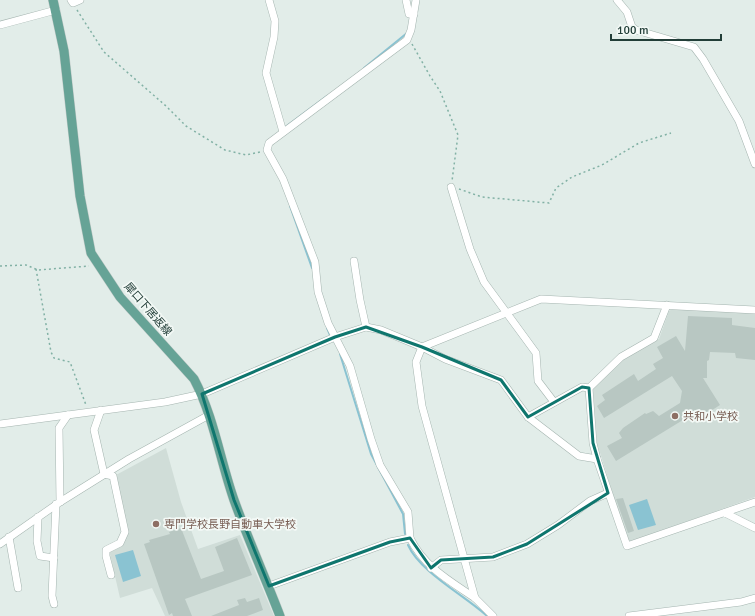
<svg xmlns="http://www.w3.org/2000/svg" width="755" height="616" viewBox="0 0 755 616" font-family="Signika,'Noto Sans JP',sans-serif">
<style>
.built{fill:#d0ddd8}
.water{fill:#8ac3d2}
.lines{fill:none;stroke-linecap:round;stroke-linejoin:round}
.stream{stroke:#8ac3d2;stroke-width:2}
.building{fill:#b8c7c2}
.minor-casing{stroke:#a5b5b0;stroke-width:8}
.major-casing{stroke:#c1c9c7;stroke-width:10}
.path{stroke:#82b1a5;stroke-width:1.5;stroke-dasharray:2 3;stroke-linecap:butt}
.minor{stroke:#fff;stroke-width:7}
.major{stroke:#66a396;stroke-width:9}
.marked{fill:none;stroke:#0f766e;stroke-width:3;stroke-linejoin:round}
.education-dot{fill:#8d6e63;stroke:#f3f9f6;stroke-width:1.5}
.labels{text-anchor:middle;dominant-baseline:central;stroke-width:3.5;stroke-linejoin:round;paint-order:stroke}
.street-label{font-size:11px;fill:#223e38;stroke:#f3f9f6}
.education-label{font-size:11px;fill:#785e54;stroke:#f3f9f6;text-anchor:start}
</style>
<rect width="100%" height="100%" fill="#e2ede9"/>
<!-- built -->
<g class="built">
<polygon points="674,308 755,313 755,497 630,542 627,539 597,443 593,388 620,361 659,339 669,311"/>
<polygon points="166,448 181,502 198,549 240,535 274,616 165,616 152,588 120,598 109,550 123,544 116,475"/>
</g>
<!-- water -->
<g class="water">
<polygon points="647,499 656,525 638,530 629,505"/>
<polygon points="133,550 141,576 123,582 115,555"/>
</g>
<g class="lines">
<!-- stream -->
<g class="stream">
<polyline points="364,68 407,33"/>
<polyline points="284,128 327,96"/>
<polyline points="290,206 312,268"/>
<polyline points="327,328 330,335"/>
<polyline points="340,354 371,454 403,514 405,534"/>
<path d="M408,545c12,27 56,50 79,71"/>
</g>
</g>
<!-- building -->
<g class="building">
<polygon points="688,316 732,318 732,325 755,328 755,360 736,358 735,353 710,352 709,360 707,361 707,378 703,378 720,405 700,418 696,412 616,461 607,446 622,438 619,433 623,428 645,413 646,414 653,411 659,416 680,403 682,391 672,376 604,418 597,406 605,400 602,395 634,374 638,381 656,369 653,364 663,358 657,347 676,336 685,351"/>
<polygon points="623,498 634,531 628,533 616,499"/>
<polygon points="181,528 201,579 224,571 215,547 237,538 252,575 185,599 192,616 173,616 172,613 169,615 144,544 150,542 149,540 170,534 169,532"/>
<polygon points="245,598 247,602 259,598 263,610 247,616 211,616 239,605 237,600"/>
</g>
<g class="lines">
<defs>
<g id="minor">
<polyline points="71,0 73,3 80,0"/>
<polyline points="269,0 275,21 274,37 266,73 283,132"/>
<polyline points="406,0 409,14 414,14"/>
<polyline points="617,0 627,12 632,27 636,30 694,47 703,59 739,121 755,164"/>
<polyline points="0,25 56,10"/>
<polyline points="451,187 470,249 484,282 536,353 538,381 554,402"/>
<polyline points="354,261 360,300 366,327"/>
<polyline points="667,305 654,338 621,357 589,388 593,443 597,459 627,546 755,502"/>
<polyline points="101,410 94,430 104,474 113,476 125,532 120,543 106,550 106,556 111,575"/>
<polyline points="528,417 582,387 589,388"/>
<polyline points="0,424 165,402 202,394 335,337 366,327 381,330 422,347 541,299 755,310"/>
<polyline points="60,502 59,428 68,415"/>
<polyline points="725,513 755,528"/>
<polyline points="38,517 37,541 40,556 54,558"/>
<polyline points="9,537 18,588"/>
<path d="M410,538c14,29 40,43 65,60"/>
<polyline points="0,544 60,502 129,459 209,415"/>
<polyline points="431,568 441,560 493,557 527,544 558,525 590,501 608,493"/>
<polyline points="269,586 390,542 410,538 408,512 380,465 371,439 350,366 328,323 318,292 315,262 283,179 267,150 269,143 407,40 411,30 416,0"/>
<polyline points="54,604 52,596 56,504"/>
<polyline points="493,616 475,598 422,406 416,362 422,347 445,359 501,380 528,417 579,456 597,459"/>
<polyline points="629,616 741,602 755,598"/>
</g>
<path id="major" d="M53,0l11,51 16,145 11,57 29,44 74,82c20,38 26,81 40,121 14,39 31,77 46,116"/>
</defs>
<!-- minor casing -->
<use href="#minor" class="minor-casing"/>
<!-- major casing -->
<use href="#major" class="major-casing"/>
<!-- path -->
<g class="path">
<polyline points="77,10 104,52 166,106 186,126 225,150 246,155 260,152"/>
<polyline points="412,44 430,76 440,91 458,135 452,181"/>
<polyline points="459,189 482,197 549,203 556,188 572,177 602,165 639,143 671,133"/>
<polyline points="0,266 26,265 38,270 89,266"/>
<polyline points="36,269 51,352 54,358 70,362 86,405"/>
</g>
<!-- minor -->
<use href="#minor" class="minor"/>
<!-- major -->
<use href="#major" class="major"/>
</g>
<!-- marked area -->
<path class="marked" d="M366,327l56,20 79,33 27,37 54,-30 7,1 4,55 15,50 -81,51 -34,13 -52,3 -10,8 -21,-30 -20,4 -121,44 -35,-86 -32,-106 133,-57z"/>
<!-- markers -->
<g class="education-dot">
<circle cx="675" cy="416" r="4"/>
<circle cx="156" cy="524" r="4"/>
</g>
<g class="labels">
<!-- street labels -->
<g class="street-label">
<text transform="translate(148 309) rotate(49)">犀口下居返線</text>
</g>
<!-- education labels -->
<g class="education-label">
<text x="683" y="416">共和小学校</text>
<text x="164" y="524">専門学校長野自動車大学校</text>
</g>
</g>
<!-- scale -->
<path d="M611 34v6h110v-6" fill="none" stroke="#223e38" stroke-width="2"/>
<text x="617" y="34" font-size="12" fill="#223e38" stroke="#f3f9f6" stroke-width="3" paint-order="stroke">100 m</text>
</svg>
